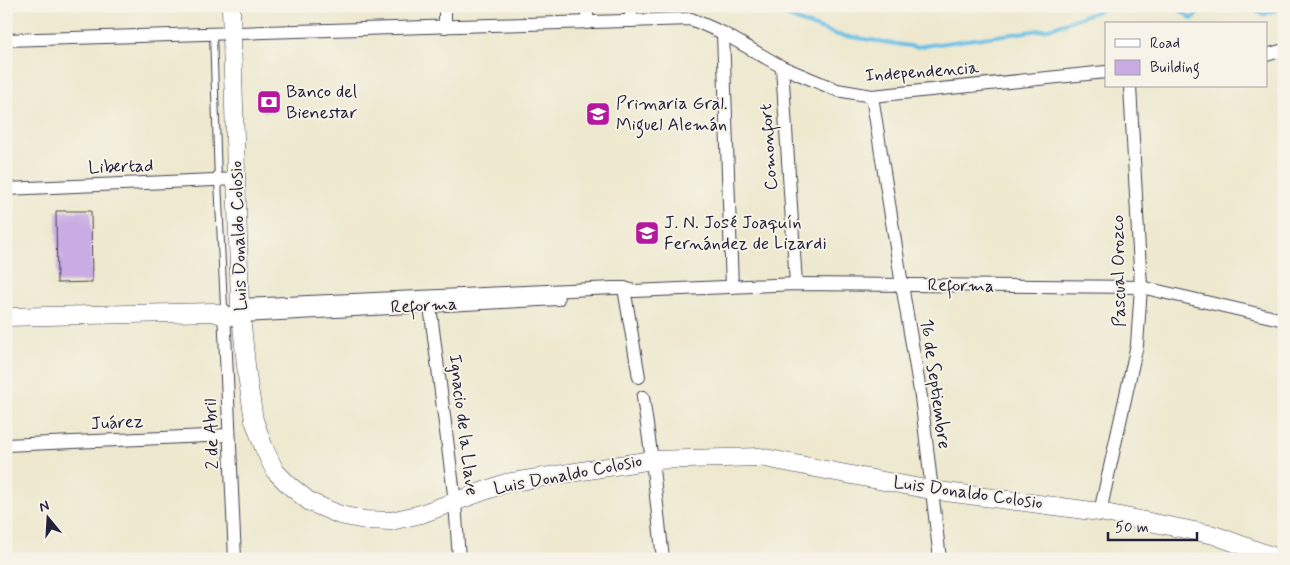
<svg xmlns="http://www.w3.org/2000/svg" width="1290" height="565" viewBox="0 0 1290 565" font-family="Mynerve,sans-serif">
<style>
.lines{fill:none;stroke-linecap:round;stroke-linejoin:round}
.stream{stroke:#68bfe5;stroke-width:4}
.building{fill:#caace4}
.service-casing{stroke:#404051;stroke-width:8}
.minor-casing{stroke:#404051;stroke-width:14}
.secondary-casing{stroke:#404051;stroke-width:19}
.service{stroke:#fff;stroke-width:6}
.minor{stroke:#fff;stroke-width:12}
.secondary{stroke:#fff;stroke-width:18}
.labels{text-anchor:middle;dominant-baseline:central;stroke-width:4;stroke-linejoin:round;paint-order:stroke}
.street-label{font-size:18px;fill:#22223b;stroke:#f7f3e8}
.poi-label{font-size:18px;fill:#22223b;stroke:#f7f3e8;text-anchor:start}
</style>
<rect width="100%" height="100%" fill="#f7f3e8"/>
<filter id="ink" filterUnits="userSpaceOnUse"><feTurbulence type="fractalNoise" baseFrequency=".02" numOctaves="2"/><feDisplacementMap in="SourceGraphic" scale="10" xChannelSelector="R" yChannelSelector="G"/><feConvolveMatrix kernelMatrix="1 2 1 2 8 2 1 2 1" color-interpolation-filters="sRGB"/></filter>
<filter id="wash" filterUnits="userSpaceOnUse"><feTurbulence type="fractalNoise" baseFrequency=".0096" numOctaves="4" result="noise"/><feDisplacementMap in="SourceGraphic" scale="20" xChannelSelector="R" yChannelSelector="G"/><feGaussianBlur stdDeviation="1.12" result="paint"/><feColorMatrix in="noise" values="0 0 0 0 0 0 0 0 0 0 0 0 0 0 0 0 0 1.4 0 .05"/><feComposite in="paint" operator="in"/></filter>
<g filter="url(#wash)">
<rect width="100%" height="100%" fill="#ede8ce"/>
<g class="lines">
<!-- stream -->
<g class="stream">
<polyline points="770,6 793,19 838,35 916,47 1048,29 1112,6"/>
<polyline points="1174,6 1192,19 1205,6"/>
<polyline points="1251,6 1263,15 1281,8 1281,6"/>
</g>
</g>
<g id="blocks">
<!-- building -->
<g class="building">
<polygon points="274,92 275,111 263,112 262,93"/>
<polygon points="56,211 91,211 92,282 57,283"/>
</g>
</g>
</g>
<g filter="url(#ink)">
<use href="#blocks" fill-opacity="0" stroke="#404051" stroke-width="1"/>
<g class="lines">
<defs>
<polyline id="service" points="213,34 218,180 224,307"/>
<g id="minor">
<polyline points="445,6 445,27"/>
<polyline points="631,6 631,21"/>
<polyline points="587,23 587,6"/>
<polyline points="723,33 732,287"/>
<polyline points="6,40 691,19 723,33 782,67 837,90 872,96 1106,72"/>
<polyline points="1266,55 1284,50"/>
<polyline points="782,67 796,284"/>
<polyline points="872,96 902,285 921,397 940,559"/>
<polyline points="6,189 237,179"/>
<polyline points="624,288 639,377"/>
<polyline points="429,298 455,502 459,559"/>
<polyline points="240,305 614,288 624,288 634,291 796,284 1141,287 1284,320"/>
<polyline points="224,310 235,559"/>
<polyline points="241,316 558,299"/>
<polyline points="643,397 652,460 663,559"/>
<polyline points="6,445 229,435"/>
<polyline points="1100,512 1137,345 1141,287 1130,86"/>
</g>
<g id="secondary">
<polyline points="231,6 240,305 247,375 254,420 264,448 275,471 290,486 310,502 340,515 365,520 391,521 421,514 506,483 652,460 760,457 836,472 931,490 1100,512 1214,535 1280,559"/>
<polyline points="6,317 213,312 225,316 241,316"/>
</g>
</defs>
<!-- service casing -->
<use href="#service" class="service-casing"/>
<!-- minor casing -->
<use href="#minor" class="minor-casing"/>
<!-- secondary casing -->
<use href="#secondary" class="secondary-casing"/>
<!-- service -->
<use href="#service" class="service"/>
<!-- minor -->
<use href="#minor" class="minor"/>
<!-- secondary -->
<use href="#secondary" class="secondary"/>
</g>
</g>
<!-- icons -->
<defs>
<symbol id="bank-square" viewBox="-11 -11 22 22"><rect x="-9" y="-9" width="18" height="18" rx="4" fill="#b5179e" stroke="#f7f3e8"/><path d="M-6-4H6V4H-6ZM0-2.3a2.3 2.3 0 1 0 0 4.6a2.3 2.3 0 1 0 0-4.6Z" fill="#fff"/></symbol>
<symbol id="school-square" viewBox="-11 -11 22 22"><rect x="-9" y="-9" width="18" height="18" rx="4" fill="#b5179e" stroke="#f7f3e8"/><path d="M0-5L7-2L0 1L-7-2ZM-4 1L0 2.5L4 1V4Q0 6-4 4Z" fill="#fff"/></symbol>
</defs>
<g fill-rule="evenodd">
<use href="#bank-square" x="255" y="88" width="28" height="28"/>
<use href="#school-square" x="584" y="100" width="28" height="28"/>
<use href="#school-square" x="633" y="219" width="28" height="28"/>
</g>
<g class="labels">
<!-- street labels -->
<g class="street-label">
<text transform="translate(922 72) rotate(-4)">Independencia</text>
<text transform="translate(769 147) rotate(-94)">Comonfort</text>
<text transform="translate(121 167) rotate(-2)">Libertad</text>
<text transform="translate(239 236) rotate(-92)">Luis Donaldo Colosio</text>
<text transform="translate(1119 271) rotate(-91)">Pascual Orozco</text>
<text transform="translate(961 286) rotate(1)">Reforma</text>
<text transform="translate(424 306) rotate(-3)">Reforma</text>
<text transform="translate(935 384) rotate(82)">16 de Septiembre</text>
<text transform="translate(117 423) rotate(-3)">Juárez</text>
<text transform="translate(463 425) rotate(83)">Ignacio de la Llave</text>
<text transform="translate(212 434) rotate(-92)">2 de Abril</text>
<text transform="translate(568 475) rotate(-11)">Luis Donaldo Colosio</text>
<text transform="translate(968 493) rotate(8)">Luis Donaldo Colosio</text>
</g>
<!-- poi labels -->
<g class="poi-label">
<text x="286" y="92">Banco del<tspan x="286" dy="21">Bienestar</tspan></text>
<text x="616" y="104">Primaria Gral.<tspan x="616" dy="21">Miguel Alemán</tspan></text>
<text x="664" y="223">J. N. José Joaquín<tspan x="664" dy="21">Fernández de Lizardi</tspan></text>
</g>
</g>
<!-- margin -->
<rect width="1290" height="565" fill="none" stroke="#f7f3e8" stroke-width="25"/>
<!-- legend -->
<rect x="1105" y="22" width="162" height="65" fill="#f7f3e8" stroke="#a29fa3"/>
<rect x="1115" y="39" width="25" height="8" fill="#ffffff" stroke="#a29fa3"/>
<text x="1150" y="48" font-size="15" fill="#22223b">Road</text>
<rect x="1115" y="60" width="25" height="15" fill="#caace4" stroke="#a29fa3"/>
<text x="1150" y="72" font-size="15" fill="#22223b">Building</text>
<!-- north arrow -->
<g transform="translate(48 518) rotate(342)" stroke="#f7f3e8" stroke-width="4" paint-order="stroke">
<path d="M0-4L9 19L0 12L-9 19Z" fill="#22223b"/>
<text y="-8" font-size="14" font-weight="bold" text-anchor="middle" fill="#22223b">N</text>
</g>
<!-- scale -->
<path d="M1108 532v8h89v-8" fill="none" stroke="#22223b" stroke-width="2.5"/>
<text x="1115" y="532" font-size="15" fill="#22223b" stroke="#f7f3e8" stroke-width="4" paint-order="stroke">50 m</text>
</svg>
